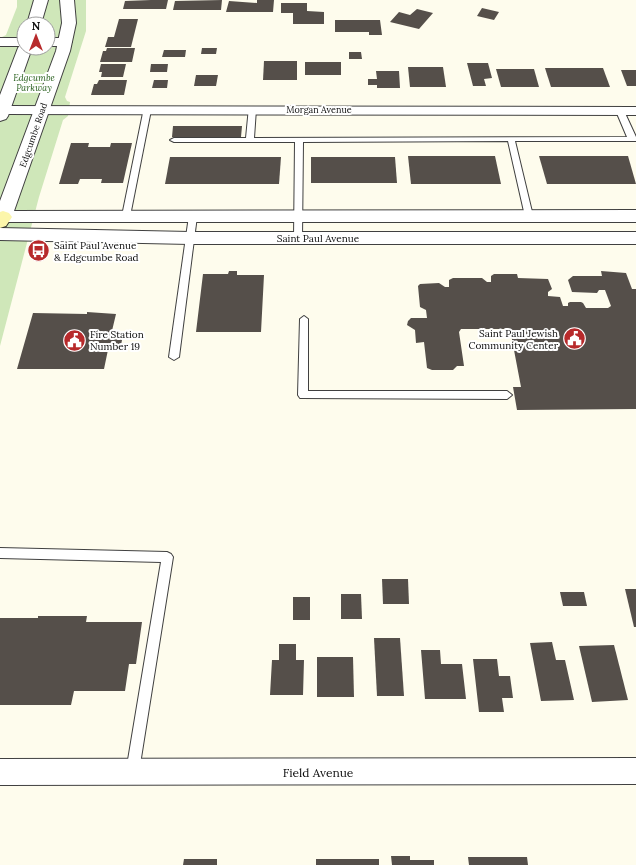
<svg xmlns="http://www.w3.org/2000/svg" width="636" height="865" viewBox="0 0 636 865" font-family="Lora,serif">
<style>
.green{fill:#cfe7b9;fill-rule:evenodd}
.building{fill:#554f4a}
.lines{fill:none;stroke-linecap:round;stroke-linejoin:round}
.service-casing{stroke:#404040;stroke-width:2}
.minor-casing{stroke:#404040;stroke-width:2}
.tertiary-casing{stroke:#404040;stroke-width:2}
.secondary-casing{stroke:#2f2f2f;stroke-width:2}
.service{fill:#fff;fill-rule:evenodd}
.minor{fill:#fff;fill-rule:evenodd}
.tertiary{fill:#fff;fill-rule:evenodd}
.secondary{fill:#fcf6ab;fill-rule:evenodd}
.labels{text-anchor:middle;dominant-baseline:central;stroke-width:4;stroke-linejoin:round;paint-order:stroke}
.far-park-label{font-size:9px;font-style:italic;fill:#2b6220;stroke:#fff}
.far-street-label{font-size:9px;fill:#0d0d0d;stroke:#fff}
.street-label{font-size:10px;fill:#0d0d0d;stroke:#fff}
.poi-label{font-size:10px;fill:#0d0d0d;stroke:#fff;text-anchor:start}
.near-street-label{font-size:12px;fill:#0d0d0d;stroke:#fff}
</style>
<rect width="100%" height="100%" fill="#fefced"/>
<!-- green -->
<path class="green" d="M17,0h69v31l-21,66 2,4 3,1 -2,14 -5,4 -24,77 -39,149v-298l2,-11 4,-2 11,-28zM24,24h24v24h-24z"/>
<!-- building -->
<g class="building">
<polygon points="151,0 168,0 166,9 123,9 125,1"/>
<polygon points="222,0 221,10 173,10 175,1"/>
<polygon points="257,0 274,0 273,12 226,12 229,1 257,3"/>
<polygon points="281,3 307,3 307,11 324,12 324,24 293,24 293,13 281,13"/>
<polygon points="482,8 499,12 494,20 477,16"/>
<polygon points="417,9 433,13 419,29 390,22 399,12 410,15"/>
<polygon points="119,19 138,19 131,47 105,47 108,37 114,37"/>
<polygon points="335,20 380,20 382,35 369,35 369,32 335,32"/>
<polygon points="107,48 135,48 132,62 100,62 103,51 106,51"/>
<polygon points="202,48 217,48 216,54 201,54"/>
<polygon points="164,50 186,50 185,57 162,57"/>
<polygon points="349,52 361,52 362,59 349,59"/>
<polygon points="264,61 297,61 297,80 263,80"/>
<rect x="305" y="62" width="36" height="13"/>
<polygon points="467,63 488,63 492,78 484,79 486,86 473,86"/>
<polygon points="101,64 126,64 123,77 101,77 102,72 99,72"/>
<polygon points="151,64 168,64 167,72 150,72"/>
<polygon points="408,67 443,67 446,87 410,87"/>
<polygon points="545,68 603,68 610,87 551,87"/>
<polygon points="496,69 534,69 539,87 501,87"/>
<polygon points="621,70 636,70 636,86 627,86"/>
<polygon points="376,71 399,71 400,88 377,88 377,85 368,85 368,79 377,79"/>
<polygon points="196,75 218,75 216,86 194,86"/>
<polygon points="99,80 127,80 124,95 91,95 94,84 97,84"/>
<polygon points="154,80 168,80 167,88 152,88"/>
<polygon points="173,126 242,126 241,137 172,137"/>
<polygon points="71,143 89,143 88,147 110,147 111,143 132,143 123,183 101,183 102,179 80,179 78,184 59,184"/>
<polygon points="408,156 495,156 501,184 411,184"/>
<polygon points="539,156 628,156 636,184 547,184"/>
<polygon points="170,157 281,157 279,184 165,184"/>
<polygon points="311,157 395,157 397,183 311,183"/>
<polygon points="229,271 237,271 237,275 264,275 261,332 196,332 203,274 228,274"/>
<polygon points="601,271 626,273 632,289 636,289 636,409 517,410 513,387 521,387 510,329 461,329 459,332 464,366 457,366 453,370 432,370 427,368 424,342 416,343 415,330 407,325 408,321 411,318 427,318 426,310 420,307 418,286 420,284 439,283 445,287 449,287 449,280 453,278 482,278 487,282 491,282 491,276 494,274 517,274 518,278 548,279 552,289 548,292 548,296 560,297 563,306 568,306 568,303 570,302 581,302 583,303 586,308 608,308 611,306 605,290 599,290 597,293 572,292 568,280 573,276 602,276"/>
<polygon points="87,312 116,314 111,335 123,335 121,345 109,345 104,369 17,369 33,313 87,314"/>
<polygon points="382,579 408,579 409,604 383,604"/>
<polygon points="625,589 636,589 636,627 634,627"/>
<polygon points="560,592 584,592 587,606 563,606"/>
<polygon points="341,594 361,594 362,619 341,619"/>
<rect x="293" y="597" width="17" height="23"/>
<polygon points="38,616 87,616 86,622 142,622 136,664 129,664 125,691 74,691 71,705 0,705 0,618 38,618"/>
<polygon points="374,638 400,638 404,696 377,696"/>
<polygon points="552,642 556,660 565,660 574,700 541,701 530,643"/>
<polygon points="279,644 296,644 296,660 304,660 303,695 270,695 272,660 279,660"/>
<polygon points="614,645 628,700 592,702 579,646"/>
<polygon points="421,650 440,650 441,664 462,664 466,699 425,699"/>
<polygon points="317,657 353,657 354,697 317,697"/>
<polygon points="473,659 497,659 499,676 510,676 513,698 502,698 504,712 479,712"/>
<polygon points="391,856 410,856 410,860 434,860 434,865 392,865"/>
<polygon points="468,857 527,857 528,865 469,865"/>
<polygon points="184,859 217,859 217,865 183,865"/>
<rect x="316" y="859" width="63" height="6"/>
</g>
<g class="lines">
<defs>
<g id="service">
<polygon points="249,107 256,109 254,138 627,137 616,111 620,109 624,111 636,137 636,141 515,141 533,216 529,219 525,216 508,141 303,142 302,238 298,241 294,238 295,142 174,142 170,140 174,138 246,138"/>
<polygon points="144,108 151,110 130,216 126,219 122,216"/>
<polygon points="193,213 197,216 179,357 174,360 169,357 189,216"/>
<polygon points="304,316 308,319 308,391 507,391 512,395 507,399 300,398 298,395 300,319"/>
<polygon points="0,548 167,552 171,554 173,557 138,777 133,779 128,777 126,772 161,562 0,558"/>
</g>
<g id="minor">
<rect x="0" y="38" width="24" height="8"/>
<polygon points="48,38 65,38 72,42 65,46 48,46"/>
<polygon points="0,106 636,107 636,115 2,114 0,114"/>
<polygon points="636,758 636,784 0,785 0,759"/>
</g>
<g id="tertiary">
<polygon points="34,0 48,0 41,24 27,24"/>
<polygon points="60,0 74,0 76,23 70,51 14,211 636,210 636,222 0,222 0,201 56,51 62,23"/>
<polygon points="24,44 24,48 32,48 8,116 6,119 0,121 0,95 18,48 20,45"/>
<polygon points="0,228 190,232 636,232 636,244 190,244 0,240"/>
</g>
<polygon id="secondary" points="3,211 9,213 12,217 6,226 0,228 0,212"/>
</defs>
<!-- service casing -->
<use href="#service" class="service-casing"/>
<!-- minor casing -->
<use href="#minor" class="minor-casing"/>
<!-- tertiary casing -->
<use href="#tertiary" class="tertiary-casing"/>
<!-- secondary casing -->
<use href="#secondary" class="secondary-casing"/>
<!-- service -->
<use href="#service" class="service"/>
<!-- minor -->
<use href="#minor" class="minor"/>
<!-- tertiary -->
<use href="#tertiary" class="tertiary"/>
<!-- secondary -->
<use href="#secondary" class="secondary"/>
</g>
<!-- icons -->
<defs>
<symbol id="bus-disc" viewBox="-11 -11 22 22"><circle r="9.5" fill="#b72a2b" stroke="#fff"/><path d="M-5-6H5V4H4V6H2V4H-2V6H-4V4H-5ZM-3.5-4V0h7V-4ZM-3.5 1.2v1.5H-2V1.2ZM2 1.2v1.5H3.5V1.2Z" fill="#fff"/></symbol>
<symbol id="civic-disc" viewBox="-11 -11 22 22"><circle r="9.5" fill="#b72a2b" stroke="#fff"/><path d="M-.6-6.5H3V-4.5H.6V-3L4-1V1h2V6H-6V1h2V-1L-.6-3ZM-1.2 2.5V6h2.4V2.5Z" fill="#fff"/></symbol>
</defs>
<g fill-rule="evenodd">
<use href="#bus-disc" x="26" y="238" width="25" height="25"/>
<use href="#civic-disc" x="562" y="326" width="25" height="25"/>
<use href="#civic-disc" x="62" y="328" width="25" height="25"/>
</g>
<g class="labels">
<!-- far-park labels -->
<g class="far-park-label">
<text x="34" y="77">Edgcumbe<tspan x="34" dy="10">Parkway</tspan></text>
</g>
<!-- far-street labels -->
<g class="far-street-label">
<text x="319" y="109">Morgan Avenue</text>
<text transform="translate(33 135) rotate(-71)">Edgcumbe Road</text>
</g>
<!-- street labels -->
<g class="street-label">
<text x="318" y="238">Saint Paul Avenue</text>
</g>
<!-- poi labels -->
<g class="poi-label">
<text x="54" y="245">Saint Paul Avenue<tspan x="54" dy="12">&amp; Edgcumbe Road</tspan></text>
<text x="558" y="333" text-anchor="end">Saint Paul Jewish<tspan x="558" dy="12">Community Center</tspan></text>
<text x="90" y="334">Fire Station<tspan x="90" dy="12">Number 19</tspan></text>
</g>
<!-- near-street labels -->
<g class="near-street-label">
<text x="318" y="772">Field Avenue</text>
</g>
</g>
<!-- north arrow -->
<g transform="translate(36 36)"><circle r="19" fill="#ffffff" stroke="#9e9e9e"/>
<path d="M0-3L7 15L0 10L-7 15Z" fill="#b72a2b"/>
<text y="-6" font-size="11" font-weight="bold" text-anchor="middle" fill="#0d0d0d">N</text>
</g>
</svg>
